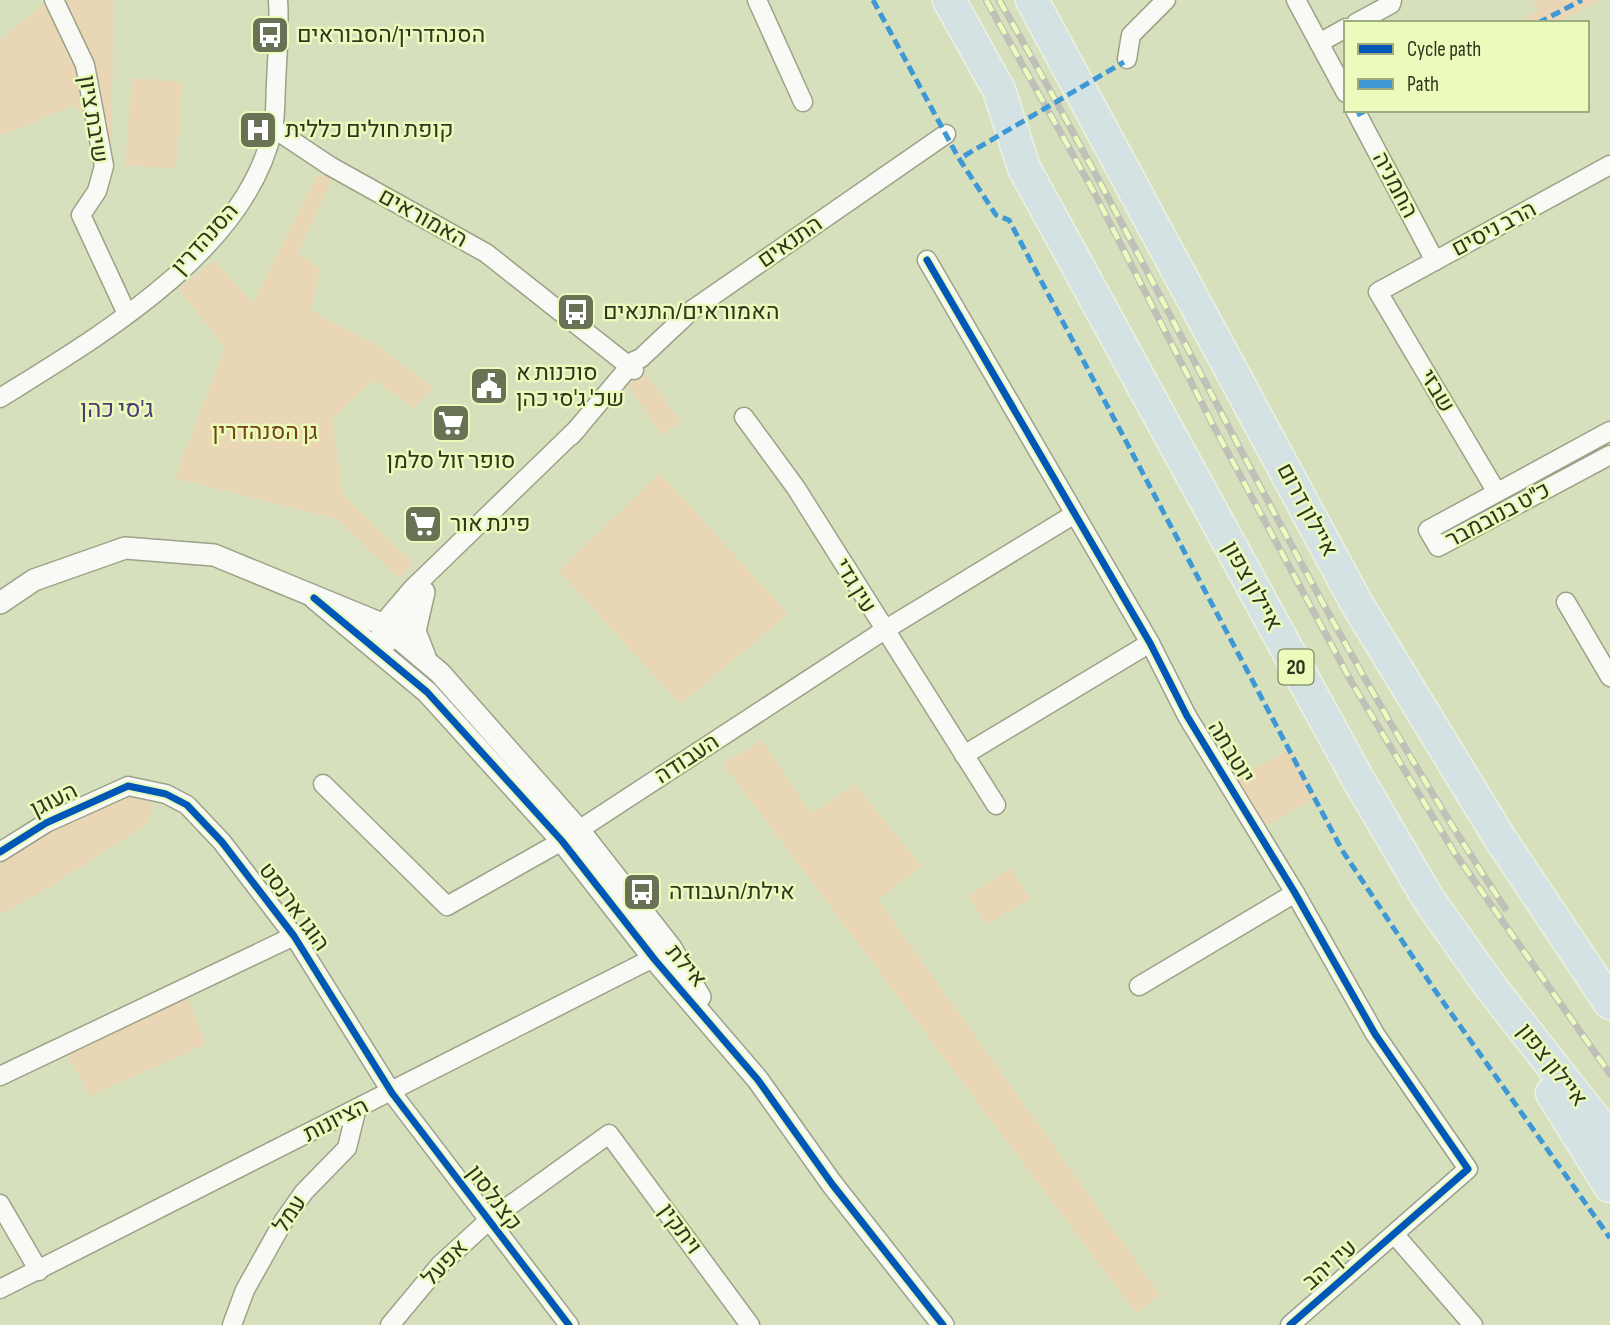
<svg xmlns="http://www.w3.org/2000/svg" width="1610" height="1325" viewBox="0 0 1610 1325" font-family="'Sofia Sans Condensed',Heebo,sans-serif">
<style>
.green{fill:#e9d6b5}
.lines{fill:none;stroke-linecap:round;stroke-linejoin:round}
.minor-casing{stroke:#9ca288;stroke-width:21}
.tertiary-casing{stroke:#9ca288;stroke-width:24}
.motorway-casing{stroke:#edf1e1;stroke-width:35}
.minor{stroke:#f9faf5;stroke-width:18}
.tertiary{stroke:#f9faf5;stroke-width:21}
.motorway{stroke:#d5e2e4;stroke-width:32}
.rail-casing{stroke:#bfc1b9;stroke-width:7}
.rail{stroke:#eafbbc;stroke-width:4.5;stroke-dasharray:13;stroke-linecap:butt}
.quiet{stroke:#3d98d5;stroke-width:5;stroke-dasharray:10 5;stroke-linecap:butt}
.cycleway-casing{stroke:#eafbbc;stroke-width:11}
.cycleway{stroke:#0057b8;stroke-width:7}
.labels{text-anchor:middle;dominant-baseline:central;stroke-width:5;stroke-linejoin:round;paint-order:stroke}
.shield{fill:#eafbbc;stroke:#68714d;stroke-width:2}
.shield-label{font-size:21px;font-weight:bold;fill:#30361e}
.poi-label{font-size:23px;fill:#30361e;stroke:#eafbbc;text-anchor:start}
.street-label{font-size:23px;fill:#30361e;stroke:#eafbbc}
.park-label{font-size:23px;fill:#77440f;stroke:#eafbbc}
.neighbourhood-label{font-size:24px;fill:#503874;stroke:#eafbbc}
</style>
<rect width="100%" height="100%" fill="#d7e0bd"/>
<!-- green -->
<g class="green">
<polygon points="49,0 113,0 112,153 74,105 0,136 0,40"/>
<polygon points="1533,0 1601,0 1556,23 1514,23 1537,11"/>
<polygon points="132,78 183,82 176,169 125,165"/>
<polygon points="317,175 333,178 298,253 320,268 311,310 381,348 433,388 414,408 373,380 332,419 343,495 413,563 400,579 337,519 175,478 225,348 179,289 214,260 253,303"/>
<polygon points="646,373 680,422 662,435 628,385"/>
<polygon points="660,473 788,614 680,704 559,571"/>
<polygon points="762,740 812,814 854,784 922,866 878,900 1160,1295 1136,1313 723,764"/>
<polygon points="1290,749 1316,798 1257,830 1231,781"/>
<polygon points="127,794 154,803 148,824 38,894 0,914 0,863 50,832"/>
<polygon points="1011,868 1030,899 986,925 968,895"/>
<polygon points="187,994 206,1044 90,1096 66,1053"/>
</g>
<g class="lines">
<defs>
<g id="minor">
<polyline points="54,0 85,65 104,166 97,191 81,215 127,314"/>
<polyline points="757,0 803,102"/>
<polyline points="1296,0 1346,93"/>
<polyline points="1356,23 1391,4 1392,0"/>
<polyline points="1319,43 1346,28"/>
<polyline points="1127,59 1131,35 1166,0"/>
<polyline points="1355,110 1435,261"/>
<polyline points="273,128 330,166 486,253 634,370"/>
<polyline points="927,260 1150,643 1187,716 1295,893 1375,1034 1468,1169 1290,1325"/>
<path d="M0,398c98,-61 248,-148 273,-270 3,-14 2,-29 3,-43 1,-28 4,-57 2,-85"/>
<polyline points="744,417 796,488 996,805"/>
<polyline points="1610,431 1428,530 1438,547 1610,455"/>
<polyline points="571,436 634,361 641,358 692,310 946,134"/>
<polyline points="1496,491 1378,292 1610,165"/>
<polyline points="1566,602 1610,677"/>
<polyline points="386,644 397,635 419,599"/>
<polyline points="379,651 382,624 412,589 578,428"/>
<polyline points="964,755 1150,643"/>
<polyline points="323,784 447,906 562,841 883,631 1073,515"/>
<polyline points="0,852 46,823 128,786 166,794 187,805 222,842 294,936 392,1093 569,1325"/>
<polyline points="1139,986 1295,893"/>
<polyline points="0,1076 294,936"/>
<polyline points="0,1204 39,1271"/>
<polyline points="1395,1235 1473,1325"/>
<polyline points="0,1289 665,952"/>
<polyline points="232,1325 245,1290 283,1222 304,1192 347,1148 356,1111"/>
<polyline points="390,1325 440,1265 487,1222 609,1134 750,1325"/>
</g>
<g id="tertiary">
<polyline points="424,592 415,631 425,657"/>
<polyline points="314,598 427,692 562,841 655,960 758,1080 832,1184 943,1325"/>
<polyline points="0,603 34,580 125,548 214,555 382,624 440,673 578,829 671,948 700,997"/>
</g>
<g id="motorway">
<polyline points="949,0 999,90 1024,168 1358,779 1429,900 1490,986 1610,1139"/>
<polyline points="1032,0 1357,604 1501,840 1610,1003"/>
<polyline points="1552,1093 1610,1186"/>
</g>
</defs>
<!-- minor casing -->
<use href="#minor" class="minor-casing"/>
<!-- tertiary casing -->
<use href="#tertiary" class="tertiary-casing"/>
<!-- motorway casing -->
<use href="#motorway" class="motorway-casing"/>
<!-- minor -->
<use href="#minor" class="minor"/>
<!-- tertiary -->
<use href="#tertiary" class="tertiary"/>
<!-- motorway -->
<use href="#motorway" class="motorway"/>
<defs>
<g id="rail">
<polyline points="986,0 1095,194 1213,425 1352,683 1454,852 1610,1074"/>
<path d="M999,0c173,300 314,618 506,908"/>
</g>
</defs>
<!-- rail casing -->
<use href="#rail" class="rail-casing"/>
<!-- rail -->
<use href="#rail" class="rail"/>
<!-- quiet -->
<g class="quiet">
<polyline points="873,0 958,157 996,215 1009,220 1342,850 1434,989 1610,1238"/>
<polyline points="1538,23 1582,0"/>
<polyline points="1357,115 1367,110"/>
<polyline points="964,156 1124,62"/>
</g>
<defs>
<g id="cycleway">
<polyline points="927,260 1150,643 1187,716 1295,893 1375,1034 1468,1169 1290,1325"/>
<polyline points="314,598 427,692 562,841 655,960 758,1080 832,1184 943,1325"/>
<polyline points="0,852 46,823 128,786 166,794 187,805 222,842 294,936 392,1093 569,1325"/>
</g>
</defs>
<!-- cycleway casing -->
<use href="#cycleway" class="cycleway-casing"/>
<!-- cycleway -->
<use href="#cycleway" class="cycleway"/>
</g>
<!-- icons -->
<defs>
<symbol id="bus-square" viewBox="-11 -11 22 22"><rect x="-9" y="-9" width="18" height="18" rx="4" fill="#6a7256" stroke="#eafbbc"/><path d="M-5-6H5V4H4V6H2V4H-2V6H-4V4H-5ZM-3.5-4V0h7V-4ZM-3.5 1.2v1.5H-2V1.2ZM2 1.2v1.5H3.5V1.2Z" fill="#fff"/></symbol>
<symbol id="hospital-square" viewBox="-11 -11 22 22"><rect x="-9" y="-9" width="18" height="18" rx="4" fill="#6a7256" stroke="#eafbbc"/><path d="M-5-5h3v3.5h4V-5h3V5h-3V1.5h-4V5h-3Z" fill="#fff"/></symbol>
<symbol id="civic-square" viewBox="-11 -11 22 22"><rect x="-9" y="-9" width="18" height="18" rx="4" fill="#6a7256" stroke="#eafbbc"/><path d="M-.6-6.5H3V-4.5H.6V-3L4-1V1h2V6H-6V1h2V-1L-.6-3ZM-1.2 2.5V6h2.4V2.5Z" fill="#fff"/></symbol>
<symbol id="supermarket-square" viewBox="-11 -11 22 22"><rect x="-9" y="-9" width="18" height="18" rx="4" fill="#6a7256" stroke="#eafbbc"/><path d="M-6-5.5h2.5l.6 2H6L4.5 2H-2.5L-4.4-4H-6ZM-1.5 3.2a1.3 1.3 0 1 0 .1 0ZM3 3.2a1.3 1.3 0 1 0 .1 0Z" fill="#fff"/></symbol>
</defs>
<g fill-rule="evenodd">
<use href="#bus-square" x="248" y="13" width="44" height="44"/>
<use href="#hospital-square" x="236" y="108" width="44" height="44"/>
<use href="#bus-square" x="554" y="290" width="44" height="44"/>
<use href="#civic-square" x="467" y="364" width="44" height="44"/>
<use href="#supermarket-square" x="429" y="401" width="44" height="44"/>
<use href="#supermarket-square" x="401" y="502" width="44" height="44"/>
<use href="#bus-square" x="620" y="870" width="44" height="44"/>
</g>
<g class="labels">
<!-- shield labels -->
<rect class="shield" x="1278.5" y="649.5" width="35" height="35" rx="5"/>
<g class="shield-label">
<text x="1296" y="667">20</text>
</g>
<!-- poi labels -->
<g class="poi-label">
<text x="297" y="35">הסנהדרין/הסבוראים</text>
<text x="285" y="130">קופת חולים כללית</text>
<text x="603" y="312">האמוראים/התנאים</text>
<text x="516" y="373">סוכנות א<tspan x="516" dy="26">שכ' ג'סי כהן</tspan></text>
<text x="451" y="461" text-anchor="middle">סופר זול סלמן</text>
<text x="450" y="524">פינת אור</text>
<text x="669" y="892">אילת/העבודה</text>
</g>
<!-- street labels -->
<g class="street-label">
<text transform="translate(93 119) rotate(81)">שיבת ציון</text>
<text transform="translate(1395 185) rotate(62)">החמניה</text>
<text transform="translate(423 218) rotate(29)">האמוראים</text>
<text transform="translate(1494 229) rotate(-28)">הרב ניסים</text>
<text transform="translate(205 239) rotate(-48)">הסנהדרין</text>
<text transform="translate(790 242) rotate(-35)">התנאים</text>
<text transform="translate(1437 391) rotate(59)">שבזי</text>
<text transform="translate(1307 510) rotate(62)">איילון דרום</text>
<text transform="translate(1498 515) rotate(-28)">כ"ט בנובמבר</text>
<text transform="translate(855 586) rotate(59)">עין גדי</text>
<text transform="translate(1252 586) rotate(61)">איילון צפון</text>
<text transform="translate(1231 752) rotate(59)">יוטבתה</text>
<text transform="translate(687 759) rotate(-33)">העבודה</text>
<text transform="translate(54 800) rotate(-26)">העוגן</text>
<text transform="translate(294 907) rotate(54)">הוגו ארנסט</text>
<text transform="translate(686 966) rotate(49)">אילת</text>
<text transform="translate(1552 1065) rotate(52)">איילון צפון</text>
<text transform="translate(336 1120) rotate(-27)">הציונות</text>
<text transform="translate(494 1198) rotate(53)">קצנלסון</text>
<text transform="translate(290 1214) rotate(-56)">עמל</text>
<text transform="translate(680 1229) rotate(54)">ויתקין</text>
<text transform="translate(445 1263) rotate(-46)">אפעל</text>
<text transform="translate(1330 1265) rotate(-41)">עין יהב</text>
</g>
<!-- park labels -->
<g class="park-label">
<text x="265" y="432">גן הסנהדרין</text>
</g>
<!-- neighbourhood labels -->
<g class="neighbourhood-label">
<text x="117" y="409">ג'סי כהן</text>
</g>
</g>
<!-- legend -->
<rect x="1344" y="21" width="245" height="91" fill="#eafbbc" stroke="#a0ac7d" stroke-width="2"/>
<rect x="1358" y="44" width="35" height="10" fill="#0057b8" stroke="#a0ac7d" stroke-width="2"/>
<text x="1407" y="56" font-size="21" fill="#30361e">Cycle path</text>
<rect x="1358" y="79" width="35" height="10" fill="#3d98d5" stroke="#a0ac7d" stroke-width="2"/>
<text x="1407" y="91" font-size="21" fill="#30361e">Path</text>
</svg>
